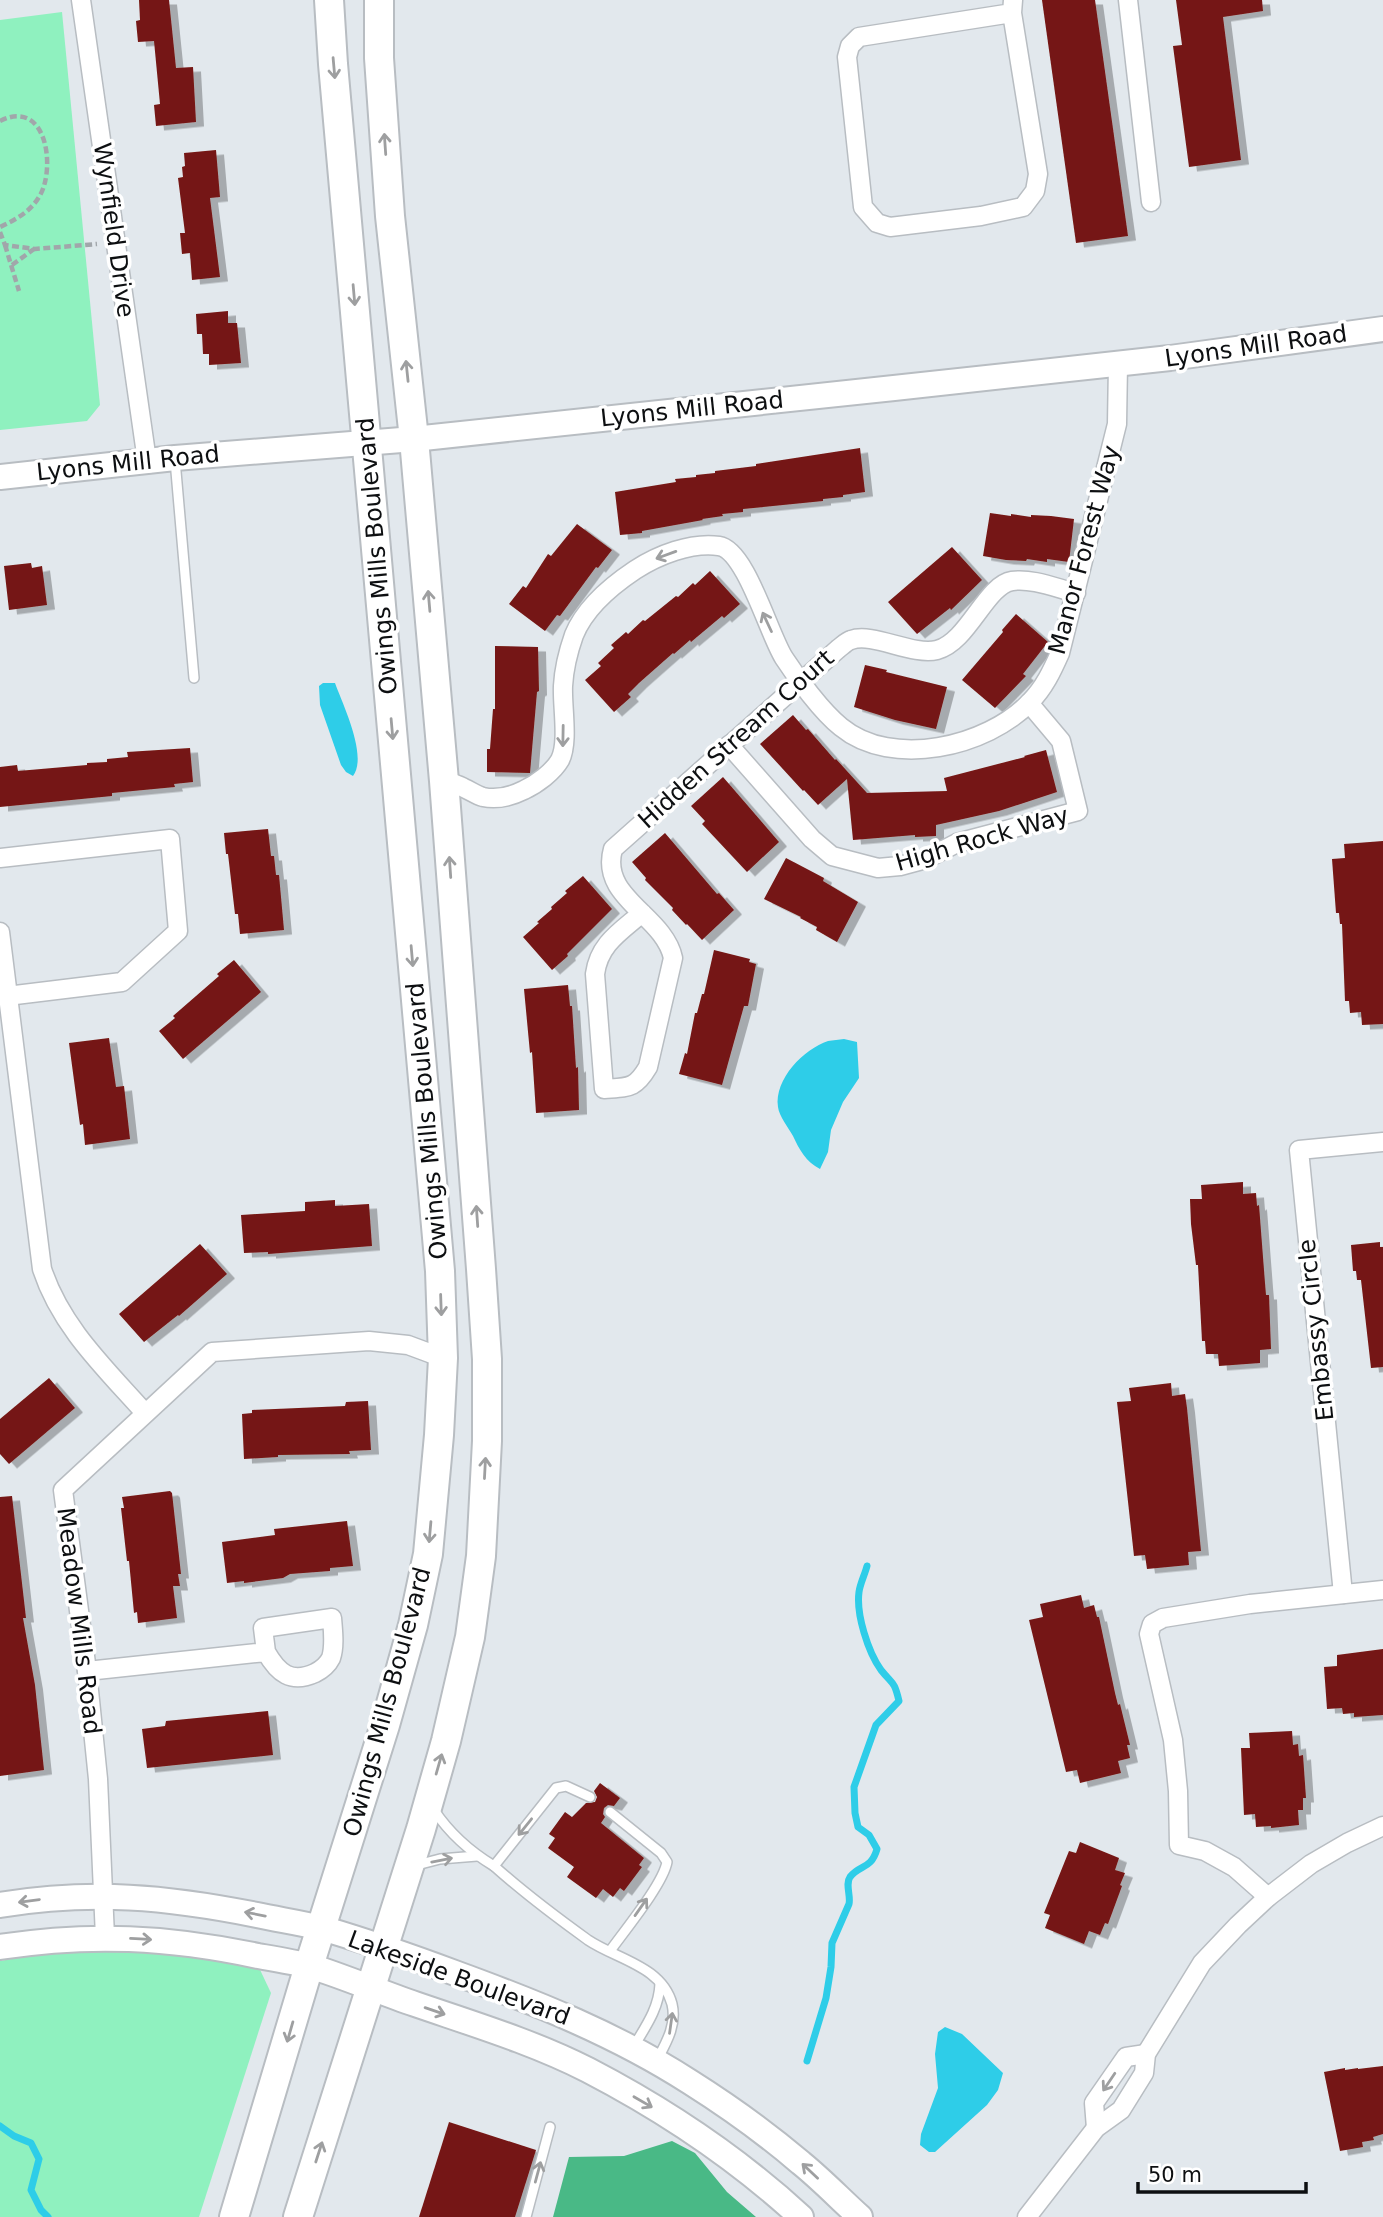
<svg xmlns="http://www.w3.org/2000/svg" width="1383" height="2217" viewBox="0 0 1383 2217" font-family="'DejaVu Sans',sans-serif">
<style>
.green{fill:#8ff1bf}
.forest{fill:#49b986}
.water{fill:#2ecde8}
.lines{fill:none;stroke-linecap:round;stroke-linejoin:round}
.stream{stroke:#2ecde8;stroke-width:7}
.building{fill:#751713;filter:url(#shadow)}
.service-casing{stroke:#b8bdc2;stroke-width:12}
.minor-casing{stroke:#b8bdc2;stroke-width:21}
.secondary-casing{stroke:#b8bdc2;stroke-width:28}
.primary-casing{stroke:#b8bdc2;stroke-width:32}
.path{stroke:#a1a6aa;stroke-width:4.5;stroke-dasharray:7 3.5;stroke-linecap:butt}
.service{stroke:#fff;stroke-width:9}
.minor{stroke:#fff;stroke-width:18}
.secondary{stroke:#fff;stroke-width:24}
.primary{stroke:#fff;stroke-width:28}
.oneway{stroke:#9e9fa0}
.labels{text-anchor:middle;dominant-baseline:central;stroke-width:7;stroke-linejoin:round;paint-order:stroke}
.street-label{font-size:24px;fill:#0d0f11;stroke:#fff}
</style>
<defs>
<filter id="shadow"><feDropShadow dx="8" dy="4.5" stdDeviation="0" flood-color="#0004"/></filter>
</defs>
<rect width="100%" height="100%" fill="#e2e8ed"/>
<!-- green -->
<g class="green">
<polygon points="62,12 100,405 87,421 0,430 0,20"/>
<polygon points="128,1947 254,1957 271,1993 199,2217 0,2217 0,1961 54,1951"/>
</g>
<!-- forest -->
<polygon class="forest" points="672,2141 695,2153 727,2192 756,2217 553,2217 569,2157 624,2156"/>
<!-- water -->
<g class="water">
<path d="M323,683h12c8,22 33,73 18,93l-7,-4 -5,-7 -21,-60 -1,-19z"/>
<path d="M844,1039l13,3 2,36 -16,24 -12,28 -3,22 -8,17c-14,-7 -21,-20 -27,-33 -5,-9 -14,-20 -15,-29 -4,-28 26,-58 50,-66 5,-1 11,-1 16,-2z"/>
<polygon points="945,2027 962,2034 1003,2073 998,2090 987,2105 935,2152 929,2152 920,2145 921,2134 938,2088 935,2054 938,2032"/>
</g>
<g class="lines">
<!-- stream -->
<g class="stream">
<path d="M807,2061l19,-63 5,-31 1,-24 17,-39c2,-8 -4,-20 1,-27 10,-13 21,-7 27,-28l-8,-14 -11,-8 -3,-14 -1,-26 22,-62 23,-24c-5,-21 -6,-16 -18,-31 -13,-18 -25,-56 -22,-78 1,-8 6,-18 8,-26"/>
<polyline points="0,2126 14,2136 31,2143 39,2159 31,2190 41,2210 48,2217"/>
</g>
</g>
<!-- building -->
<g class="building">
<polygon points="139,0 169,0 176,68 193,67 196,122 156,126 154,105 160,104 154,41 138,42 136,21 140,20"/>
<polygon points="1042,0 1095,0 1128,236 1076,243"/>
<polygon points="1176,0 1262,0 1263,11 1223,17 1241,160 1189,167 1173,46 1182,45"/>
<polygon points="216,150 220,197 210,198 220,277 192,280 190,253 182,254 180,233 185,233 178,178 183,177 182,167 185,166 184,153"/>
<polygon points="228,311 228,323 237,323 241,363 209,365 209,354 203,354 202,334 197,334 196,314"/>
<polygon points="860,448 865,492 843,495 843,497 823,499 823,501 743,509 743,512 722,514 723,516 702,519 703,520 642,531 642,533 620,535 615,492 676,482 675,479 696,477 696,475 715,473 715,471 756,466 756,464"/>
<polygon points="990,513 1011,516 1011,514 1031,517 1031,515 1051,516 1074,519 1069,562 1047,559 1047,562 1027,559 1026,561 1006,560 983,556"/>
<polygon points="577,524 612,550 598,568 596,567 560,616 557,615 545,631 509,604 523,586 526,588 548,554 551,556"/>
<polygon points="952,547 982,580 951,610 950,608 917,634 888,602"/>
<polygon points="31,563 32,568 42,566 47,605 9,610 4,566"/>
<polygon points="710,571 740,604 724,618 722,616 691,642 690,640 674,654 673,653 639,683 628,694 631,697 614,712 585,680 601,666 598,663 614,648 611,645 626,632 628,634 643,620 645,621 676,596 678,597 693,583 695,585"/>
<polygon points="1016,614 1048,642 1023,674 1026,676 995,708 962,680 1003,632 1002,630"/>
<polygon points="495,646 538,647 539,691 537,692 530,773 487,772 487,749 490,749 493,709 495,709"/>
<polygon points="865,665 887,670 886,672 947,687 936,729 895,720 854,707"/>
<polygon points="793,715 806,730 808,729 835,760 836,759 867,793 947,791 944,778 1025,757 1024,756 1046,750 1057,792 999,811 936,825 936,836 915,837 915,835 853,840 847,779 818,805 804,790 803,791 760,744"/>
<polygon points="190,748 193,782 174,784 175,787 112,793 112,796 0,807 0,767 17,765 18,771 87,765 87,763 107,762 107,759 128,757 127,752"/>
<polygon points="723,777 779,842 747,872 702,824 705,821 691,806"/>
<polygon points="268,829 271,856 274,856 276,875 279,875 284,930 240,934 238,914 235,914 228,854 226,854 224,833"/>
<polygon points="665,833 717,894 719,893 734,910 702,940 687,924 686,925 672,910 673,908 645,880 646,878 632,862"/>
<polygon points="1383,841 1383,1024 1362,1025 1361,1012 1350,1013 1349,1001 1345,1001 1342,924 1340,924 1339,913 1336,913 1332,859 1345,858 1344,844"/>
<polygon points="786,858 824,878 823,881 858,902 837,942 816,930 817,927 800,918 801,917 764,899"/>
<polygon points="583,876 612,909 567,954 568,956 552,970 523,937 539,923 537,922 552,909 551,907 567,893 565,891"/>
<polygon points="714,950 750,959 749,962 756,964 748,1006 744,1006 722,1085 679,1074 685,1053 687,1054 695,1013 697,1013 702,994 704,994"/>
<polygon points="234,960 261,992 183,1059 159,1031 175,1018 173,1016 219,976 217,974"/>
<polygon points="568,985 570,1006 572,1006 576,1068 578,1067 579,1110 536,1113 532,1052 530,1053 524,989"/>
<polygon points="109,1038 116,1087 124,1086 130,1139 85,1145 83,1124 80,1125 69,1043"/>
<polygon points="1243,1182 1243,1194 1256,1193 1257,1206 1259,1205 1265,1283 1266,1295 1269,1295 1271,1349 1260,1350 1260,1363 1219,1366 1218,1354 1206,1354 1205,1341 1202,1341 1198,1265 1196,1265 1191,1224 1190,1199 1202,1199 1201,1185"/>
<polygon points="335,1200 335,1206 369,1204 372,1246 268,1254 268,1252 244,1253 241,1215 305,1211 305,1202"/>
<polygon points="1380,1242 1380,1247 1383,1247 1383,1367 1371,1368 1361,1280 1357,1280 1356,1271 1353,1271 1351,1245"/>
<polygon points="200,1244 227,1274 179,1316 178,1315 144,1342 119,1314"/>
<polygon points="49,1378 75,1408 9,1464 0,1454 0,1419"/>
<polygon points="1171,1383 1172,1396 1185,1394 1187,1408 1201,1551 1188,1552 1189,1565 1147,1569 1145,1555 1134,1556 1117,1402 1131,1401 1129,1388"/>
<polygon points="368,1401 371,1450 349,1451 350,1454 278,1455 278,1457 244,1459 242,1414 252,1413 252,1410 345,1406 346,1402"/>
<polygon points="170,1491 172,1493 181,1574 178,1574 180,1586 173,1586 177,1618 138,1623 137,1612 134,1613 129,1561 127,1561 121,1508 124,1508 122,1497"/>
<polygon points="12,1496 26,1618 23,1618 35,1685 44,1770 0,1776 0,1497"/>
<polygon points="347,1521 353,1566 330,1568 330,1571 290,1574 283,1578 244,1583 244,1581 227,1583 222,1542 275,1535 274,1529"/>
<polygon points="1081,1595 1084,1608 1094,1605 1097,1617 1099,1617 1115,1693 1118,1705 1120,1704 1130,1745 1127,1745 1130,1758 1118,1761 1121,1773 1080,1783 1077,1770 1066,1772 1029,1620 1043,1617 1040,1604"/>
<polygon points="1383,1649 1383,1715 1354,1717 1354,1713 1343,1714 1342,1708 1327,1709 1324,1667 1337,1666 1337,1655"/>
<polygon points="268,1711 273,1755 147,1768 142,1729 165,1726 166,1721"/>
<polygon points="1292,1731 1293,1745 1298,1744 1299,1756 1303,1755 1306,1798 1303,1798 1303,1810 1298,1810 1299,1825 1271,1828 1271,1826 1256,1827 1255,1814 1244,1815 1241,1748 1250,1748 1249,1733"/>
<polygon points="600,1783 620,1798 614,1806 608,1805 604,1808 603,1814 605,1817 601,1823 644,1858 639,1865 642,1867 624,1891 620,1888 613,1897 603,1889 596,1898 567,1877 574,1867 548,1848 555,1838 549,1834 565,1812 572,1817 586,1803 595,1802 597,1797 594,1791"/>
<polygon points="1080,1842 1119,1858 1115,1870 1125,1873 1120,1885 1122,1886 1108,1924 1105,1923 1100,1935 1089,1931 1084,1944 1045,1928 1050,1915 1044,1913 1069,1851 1076,1853"/>
<polygon points="1383,2066 1383,2134 1373,2137 1374,2140 1362,2142 1363,2147 1340,2151 1324,2072 1345,2068 1345,2070 1358,2068 1358,2069"/>
<polygon points="449,2122 536,2150 515,2217 419,2217"/>
</g>
<g class="lines">
<defs>
<g id="service">
<polyline points="175,460 194,678"/>
<path d="M434,1810c16,24 35,41 60,56 29,26 62,51 94,74 28,19 74,26 84,64 5,21 -6,39 -15,56"/>
<path d="M610,1812l51,41 6,9c-4,22 -42,68 -57,89"/>
<polyline points="413,1866 440,1859 477,1856"/>
<polyline points="494,1866 556,1788 566,1786 590,1797"/>
<path d="M634,2046c12,-20 25,-38 26,-62"/>
<polyline points="526,2217 550,2127"/>
</g>
<g id="minor">
<polyline points="81,0 147,461"/>
<polyline points="1128,0 1151,202"/>
<polyline points="1012,13 859,37 850,46 847,57 863,207 877,223 890,227 981,216 1023,207 1035,191 1038,174 1012,13 1013,0"/>
<polyline points="729,745 812,839 832,856 878,868 900,866 926,859 957,843 1078,811 1061,741 1029,703"/>
<path d="M444,781c7,2 15,3 20,7 7,3 12,7 19,9 14,3 29,-1 41,-7 13,-6 29,-18 36,-30 9,-18 2,-53 3,-74 1,-18 5,-34 11,-51 11,-27 37,-49 61,-65 23,-15 56,-28 84,-24 27,4 50,89 65,112 13,20 38,54 57,69 51,42 146,20 189,-25 14,-14 22,-31 30,-49l57,-229 1,-60"/>
<polyline points="0,858 170,839 178,931 122,982 7,996"/>
<path d="M642,913c-22,19 -43,31 -47,61l9,115c25,-2 31,0 44,-22l25,-109c-9,-43 -74,-60 -60,-109l225,-200c4,-3 9,-8 13,-9 22,-8 61,16 86,10 31,-8 49,-65 75,-69 20,-3 44,7 64,12"/>
<path d="M0,932l42,337c19,58 63,99 103,144"/>
<polyline points="1343,1594 1299,1150 1383,1142"/>
<path d="M87,1671l179,-19c12,21 25,32 49,21 6,-3 13,-9 16,-15 4,-12 2,-27 1,-40l-69,10 3,24"/>
<polyline points="1268,1897 1234,1867 1205,1851 1179,1845 1178,1791 1173,1740 1149,1634 1152,1624 1163,1618 1250,1604 1383,1590"/>
<polyline points="105,1937 98,1779 87,1671 63,1490 212,1352 369,1341 408,1345 443,1358"/>
<polyline points="1096,2128 1094,2103 1126,2057 1146,2054"/>
<polyline points="1027,2217 1096,2128 1121,2110 1144,2073 1146,2054 1202,1963 1238,1925 1268,1897 1311,1864 1347,1843 1383,1826"/>
</g>
<g id="secondary">
<polyline points="0,477 175,458 414,439 894,388 1170,358 1383,329"/>
<path d="M0,1905c92,-15 167,-8 257,10 23,5 46,8 68,14 44,13 87,28 130,44 82,30 162,62 235,109 38,24 77,52 111,81 21,17 39,36 59,54"/>
<path d="M0,1947c90,-14 169,-10 258,9 17,3 35,6 52,10 35,11 70,26 105,38 58,20 118,38 173,66 77,40 150,89 213,147"/>
</g>
<g id="primary">
<polyline points="234,2217 309,1966 385,1725 413,1625 428,1554 439,1435 443,1358 440,1271 333,64 329,0"/>
<polyline points="298,2217 421,1829 446,1741 470,1637 481,1556 487,1441 487,1359 481,1269 444,781 414,439 390,216 379,58 379,0"/>
</g>
</defs>
<!-- service casing -->
<use href="#service" class="service-casing"/>
<!-- minor casing -->
<use href="#minor" class="minor-casing"/>
<!-- secondary casing -->
<use href="#secondary" class="secondary-casing"/>
<!-- primary casing -->
<use href="#primary" class="primary-casing"/>
<!-- path -->
<g class="path">
<path d="M0,121c48,-24 56,50 39,76 -9,15 -24,23 -39,30"/>
<polyline points="0,232 5,245 35,249 97,244"/>
<polyline points="5,245 19,291"/>
<polyline points="12,265 34,249"/>
</g>
<!-- service -->
<use href="#service" class="service"/>
<!-- minor -->
<use href="#minor" class="minor"/>
<!-- secondary -->
<use href="#secondary" class="secondary"/>
<!-- primary -->
<use href="#primary" class="primary"/>
</g>
<!-- one-way arrows -->
<defs><path id="oneway-shaft" d="M-6 0H5M1.5-3L5.5 0L1.5 3" fill="none" stroke-width="1.6" stroke-linecap="round" stroke-linejoin="round" transform="scale(1.75)"/></defs>
<g class="oneway">
<use href="#oneway-shaft" transform="translate(334 68) rotate(85)"/>
<use href="#oneway-shaft" transform="translate(385 144) rotate(-94)"/>
<use href="#oneway-shaft" transform="translate(354 295) rotate(85)"/>
<use href="#oneway-shaft" transform="translate(407 371) rotate(-96)"/>
<use href="#oneway-shaft" transform="translate(666 555) rotate(160)"/>
<use href="#oneway-shaft" transform="translate(429 601) rotate(-95)"/>
<use href="#oneway-shaft" transform="translate(767 622) rotate(-115)"/>
<use href="#oneway-shaft" transform="translate(392 729) rotate(85)"/>
<use href="#oneway-shaft" transform="translate(563 736) rotate(91)"/>
<use href="#oneway-shaft" transform="translate(450 867) rotate(-94)"/>
<use href="#oneway-shaft" transform="translate(412 956) rotate(85)"/>
<use href="#oneway-shaft" transform="translate(477 1216) rotate(-94)"/>
<use href="#oneway-shaft" transform="translate(441 1305) rotate(88)"/>
<use href="#oneway-shaft" transform="translate(485 1468) rotate(-87)"/>
<use href="#oneway-shaft" transform="translate(430 1532) rotate(95)"/>
<use href="#oneway-shaft" transform="translate(439 1764) rotate(-74)"/>
<use href="#oneway-shaft" transform="translate(525 1827) rotate(129)"/>
<use href="#oneway-shaft" transform="translate(442 1860) rotate(-11)"/>
<use href="#oneway-shaft" transform="translate(29 1901) rotate(172)"/>
<use href="#oneway-shaft" transform="translate(641 1907) rotate(-55)"/>
<use href="#oneway-shaft" transform="translate(255 1914) rotate(-169)"/>
<use href="#oneway-shaft" transform="translate(141 1939) rotate(3)"/>
<use href="#oneway-shaft" transform="translate(435 2011) rotate(19)"/>
<use href="#oneway-shaft" transform="translate(671 2023) rotate(-82)"/>
<use href="#oneway-shaft" transform="translate(290 2032) rotate(106)"/>
<use href="#oneway-shaft" transform="translate(1109 2082) rotate(124)"/>
<use href="#oneway-shaft" transform="translate(643 2102) rotate(30)"/>
<use href="#oneway-shaft" transform="translate(319 2152) rotate(-72)"/>
<use href="#oneway-shaft" transform="translate(810 2171) rotate(-137)"/>
<use href="#oneway-shaft" transform="translate(538 2172) rotate(-75)"/>
</g>
<g class="labels">
<!-- street labels -->
<g class="street-label">
<text transform="translate(114 230) rotate(82)">Wynfield Drive</text>
<text transform="translate(1256 346) rotate(-8)">Lyons Mill Road</text>
<text transform="translate(692 409) rotate(-6)">Lyons Mill Road</text>
<text transform="translate(128 463) rotate(-6)">Lyons Mill Road</text>
<text transform="translate(1084 550) rotate(-75)">Manor Forest Way</text>
<text transform="translate(377 556) rotate(-95)">Owings Mills Boulevard</text>
<text transform="translate(736 739) rotate(-42)">Hidden Stream Court</text>
<text transform="translate(982 839) rotate(-16)">High Rock Way</text>
<text transform="translate(427 1121) rotate(-95)">Owings Mills Boulevard</text>
<text transform="translate(1316 1330) rotate(-96)">Embassy Circle</text>
<text transform="translate(79 1621) rotate(83)">Meadow Mills Road</text>
<text transform="translate(387 1702) rotate(-75)">Owings Mills Boulevard</text>
<text transform="translate(459 1978) rotate(20)">Lakeside Boulevard</text>
</g>
</g>
<!-- scale -->
<path d="M1138 2182v10h168v-10" fill="none" stroke="#0d0f11" stroke-width="3.5"/>
<text x="1148" y="2182" font-size="21" fill="#0d0f11" stroke="#ffffff" stroke-width="5" paint-order="stroke">50 m</text>
</svg>
